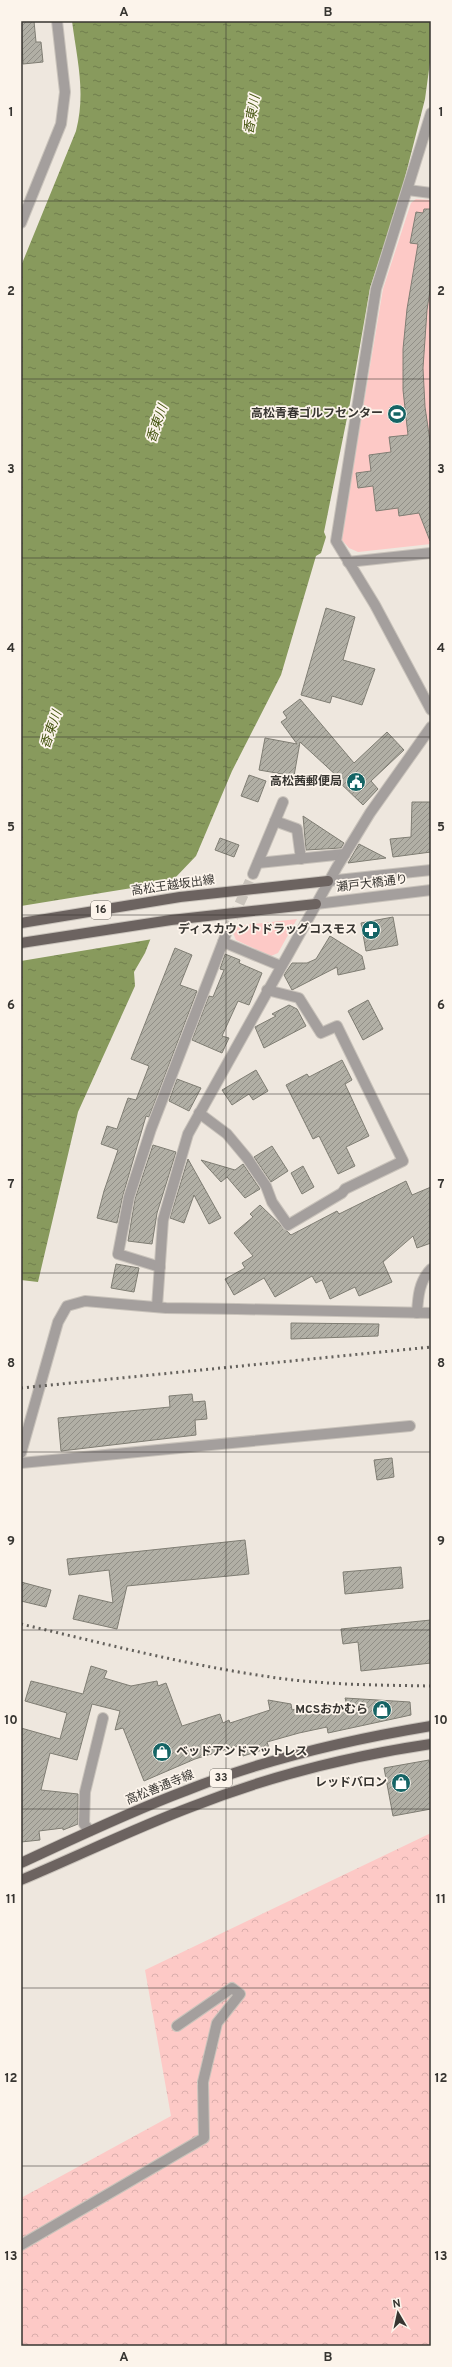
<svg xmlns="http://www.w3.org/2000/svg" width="452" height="2367" viewBox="0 0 452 2367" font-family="Overpass,'Noto Sans JP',sans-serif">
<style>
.forest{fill:url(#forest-crowns)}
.park{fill:#fdc9c6}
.water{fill:url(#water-ripples)}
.pier{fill:#eee7de}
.building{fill:url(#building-hatch);stroke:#7f7d73}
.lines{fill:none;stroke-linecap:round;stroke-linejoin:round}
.minor-tunnel{stroke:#c9c3bb;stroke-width:10;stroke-dasharray:10 5;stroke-linecap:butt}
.minor-casing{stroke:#c9c3bb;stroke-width:12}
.tertiary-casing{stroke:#c9c3bb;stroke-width:12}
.primary-casing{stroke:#c9c3bb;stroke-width:12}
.minor{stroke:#a49f9d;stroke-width:10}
.tertiary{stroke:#a49f9d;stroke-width:10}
.primary{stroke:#6c6360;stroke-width:10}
.rail{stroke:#64615c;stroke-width:3;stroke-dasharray:2 4;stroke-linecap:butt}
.grid{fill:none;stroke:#373531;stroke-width:1;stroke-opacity:0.55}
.labels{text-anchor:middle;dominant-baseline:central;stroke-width:3.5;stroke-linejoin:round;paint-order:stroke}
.shield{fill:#fcf4eb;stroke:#726e69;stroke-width:1}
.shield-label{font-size:11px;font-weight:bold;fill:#373531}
.poi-label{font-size:12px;font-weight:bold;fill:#373531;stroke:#fcf4eb;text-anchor:end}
.street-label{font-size:12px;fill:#373531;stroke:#fcf4eb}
.water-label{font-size:13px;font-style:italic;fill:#485814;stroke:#fcf4eb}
.neatline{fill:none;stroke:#373531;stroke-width:1.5}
.grid-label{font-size:13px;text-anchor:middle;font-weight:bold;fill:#373531}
</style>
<defs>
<pattern id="forest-crowns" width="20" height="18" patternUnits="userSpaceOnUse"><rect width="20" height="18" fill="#fdc9c6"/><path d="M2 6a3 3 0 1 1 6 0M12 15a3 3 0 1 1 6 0" fill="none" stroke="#d9adab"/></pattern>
<pattern id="water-ripples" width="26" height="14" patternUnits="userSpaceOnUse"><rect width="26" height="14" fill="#889a5d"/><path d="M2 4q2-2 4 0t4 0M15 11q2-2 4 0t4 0" fill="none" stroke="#707e4d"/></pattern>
<pattern id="building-hatch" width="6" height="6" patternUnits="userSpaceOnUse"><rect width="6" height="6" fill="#b1afa5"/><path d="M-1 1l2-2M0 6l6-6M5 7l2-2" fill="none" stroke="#918f87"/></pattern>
</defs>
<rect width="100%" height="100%" fill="#eee7de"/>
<!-- forest -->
<polygon class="forest" points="431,1833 431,2346 21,2346 21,2198 171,2116 145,1970"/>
<!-- park -->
<g class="park">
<polygon points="416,199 431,200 431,544 358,552 349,548 341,539 383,289 411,203"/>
<polygon points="297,919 278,953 271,956 236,940 233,933 236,926"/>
</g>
<!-- water -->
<path class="water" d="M72,21h359v34l-6,44 -26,102 -29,87 -20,115 -26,129 2,5 -5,16 -5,3 -35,119 -49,96 -36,85 -22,23 -29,74 -11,19 1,14 -57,126 -40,170 -17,-2v-1014l55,-135c10,-39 1,-71 -4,-110z"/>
<!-- pier -->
<polygon class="pier" points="175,881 153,939 21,961 21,906"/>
<!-- building -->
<g class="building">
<polygon points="21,21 34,21 36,42 41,42 43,62 23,64"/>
<polygon points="424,209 431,209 431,284 427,310 423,368 425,407 431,448 430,541 419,513 399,516 398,508 376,511 373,486 358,488 356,473 371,471 369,455 391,452 389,437 408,435 403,390 403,349 407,309 418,244 410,243 416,212 423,213"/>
<polygon points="326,608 355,617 343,660 375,669 362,705 332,696 330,703 301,695"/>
<polygon points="300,699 354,763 387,732 404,750 371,781 378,789 363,805 336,779 338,777 300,742 294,776 259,770 265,738 297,744 281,722 287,718 283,712"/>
<polygon points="249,775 266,781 258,802 241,796"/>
<polygon points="412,802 431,802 431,852 393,857 390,839 411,837"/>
<polygon points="303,816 344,843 341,848 306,850"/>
<polygon points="220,838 239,845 234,857 215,850"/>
<polygon points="359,844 386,858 348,863"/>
<polygon points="393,917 398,945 366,951 361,923"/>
<polygon points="330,936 362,956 365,969 338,975 337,967 292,990 284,975 292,963 307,963 316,959"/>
<polygon points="175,948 192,955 180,985 197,991 149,1117 146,1116 123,1195 117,1223 97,1218 104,1191 118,1150 101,1144 107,1126 117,1129 128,1098 136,1100 149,1066 131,1059"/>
<polygon points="225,954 240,960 239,963 262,973 249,1005 238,1001 222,1036 229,1038 222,1053 192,1040 209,996 213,997 224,970 220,969"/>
<polygon points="368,1000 383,1029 363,1040 348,1011"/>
<polygon points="289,1005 297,1009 306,1026 264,1048 255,1027 276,1016 272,1014"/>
<polygon points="342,1060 352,1080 345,1084 369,1136 346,1147 355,1166 338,1174 319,1136 313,1139 286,1085 307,1074 309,1077"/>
<polygon points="256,1070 268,1091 253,1100 249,1094 232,1105 222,1090"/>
<polygon points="177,1079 201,1088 189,1111 169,1101"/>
<polygon points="153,1145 176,1152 157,1213 152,1244 128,1241 135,1199"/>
<polygon points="272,1146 288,1171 271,1182 254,1157"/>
<polygon points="188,1159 221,1218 209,1224 194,1195 184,1223 170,1218"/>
<polygon points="201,1160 235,1170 243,1164 260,1189 245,1198 227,1177 221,1182"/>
<polygon points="303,1166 314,1187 302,1194 291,1173"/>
<polygon points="406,1181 412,1195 431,1187 431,1243 417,1248 413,1236 383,1262 392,1282 359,1296 355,1287 330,1299 322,1280 316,1283 312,1276 275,1297 264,1278 234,1295 225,1279 245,1268 242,1263 253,1256 234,1233 253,1217 250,1214 260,1205 291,1235 337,1211 339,1214"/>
<polygon points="116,1264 139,1268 134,1292 111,1288"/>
<polygon points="291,1323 379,1324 378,1336 291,1339"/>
<polygon points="192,1394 193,1402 205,1401 207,1419 195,1420 196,1435 61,1451 58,1418 170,1407 169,1396"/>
<polygon points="392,1458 394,1477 377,1480 374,1460"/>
<polygon points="245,1540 249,1574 127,1586 117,1629 73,1619 79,1595 113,1603 109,1570 69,1575 67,1559"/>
<polygon points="401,1567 403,1588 345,1594 343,1572"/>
<polygon points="21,1582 51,1590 46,1607 21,1601"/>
<polygon points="431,1620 431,1663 361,1671 358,1642 343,1644 341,1629"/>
<polygon points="91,1666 107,1671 104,1678 131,1686 157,1681 158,1686 166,1683 182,1726 220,1714 223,1723 229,1720 230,1723 270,1710 268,1700 291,1704 292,1710 311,1705 312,1707 319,1705 321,1714 348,1708 345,1698 410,1702 411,1715 328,1733 327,1727 299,1733 267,1742 269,1748 243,1756 240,1745 195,1759 144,1781 123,1728 115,1730 120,1711 92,1704 77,1760 50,1753 41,1790 78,1794 78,1824 63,1830 63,1828 39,1831 40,1840 21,1842 21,1728 60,1739 67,1713 25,1701 31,1681 83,1694"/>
<polygon points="429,1760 431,1772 431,1809 393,1816 384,1768"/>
</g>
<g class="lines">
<!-- minor-tunnel -->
<polyline class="minor-tunnel" points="227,931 253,874"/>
<defs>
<g id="minor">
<polyline points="431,113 376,289 336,541 375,605 431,710"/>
<polyline points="408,190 431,193"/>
<polyline points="348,562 431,553"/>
<polyline points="275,821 297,829 301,859"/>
<polyline points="258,863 345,854"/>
<polyline points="253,874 283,802"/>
<polyline points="223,942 227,931"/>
<polyline points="199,1113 227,1134 247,1158 266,1186 272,1202 288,1225 342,1193 345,1189 403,1161 337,1026 321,1033 299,998 267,990"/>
<polyline points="160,1267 118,1254 129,1197 151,1129 223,942 281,966"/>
<polyline points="157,1307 163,1220 188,1134 337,867 370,813 431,727"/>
<polyline points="237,1309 431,1313"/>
<path d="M417,1313c1,-16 2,-32 14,-44"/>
<polyline points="21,1463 410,1426"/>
<polyline points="90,1831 84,1824 85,1792 103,1718"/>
<polyline points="21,2245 204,2138 203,2082 217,2023 240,1994 232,1988 177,2026"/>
</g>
<g id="tertiary">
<polyline points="21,223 61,124 65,92 57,21"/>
<polyline points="328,881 431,870"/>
<polyline points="316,904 431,890"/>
<polyline points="21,1453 58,1322 67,1306 85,1301 166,1308 237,1309"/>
</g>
<g id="primary">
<polyline points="21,923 180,897 328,881"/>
<polyline points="21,943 171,920 316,904"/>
<path d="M21,1863c54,-25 108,-51 164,-72 79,-32 162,-51 246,-65"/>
<path d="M21,1880c57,-24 112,-51 170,-73 76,-30 159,-51 240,-63"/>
</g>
</defs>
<!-- minor casing -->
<use href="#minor" class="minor-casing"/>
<!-- tertiary casing -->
<use href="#tertiary" class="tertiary-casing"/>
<!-- primary casing -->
<use href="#primary" class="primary-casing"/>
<!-- minor -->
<use href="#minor" class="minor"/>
<!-- tertiary -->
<use href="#tertiary" class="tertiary"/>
<!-- primary -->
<use href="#primary" class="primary"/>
<!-- rail -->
<g class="rail">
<polyline points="21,1388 431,1347"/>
<path d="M21,1624c81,19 161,40 243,52 55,9 112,9 167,10"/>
</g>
</g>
<!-- grid -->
<path class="grid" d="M226,21v2325M21,201h410M21,379h410M21,558h410M21,737h410M21,915h410M21,1094h410M21,1273h410M21,1452h410M21,1630h410M21,1809h410M21,1988h410M21,2166h410"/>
<!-- icons -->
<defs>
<symbol id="stadium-disc" viewBox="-11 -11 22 22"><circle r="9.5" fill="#156465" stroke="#fcf4eb"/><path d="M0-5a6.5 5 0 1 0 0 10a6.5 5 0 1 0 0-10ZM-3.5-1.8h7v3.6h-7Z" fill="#fff"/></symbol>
<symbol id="civic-disc" viewBox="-11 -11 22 22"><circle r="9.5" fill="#156465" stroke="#fcf4eb"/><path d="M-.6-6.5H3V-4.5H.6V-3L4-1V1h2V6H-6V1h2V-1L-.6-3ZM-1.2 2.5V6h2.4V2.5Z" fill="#fff"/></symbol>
<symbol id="pharmacy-disc" viewBox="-11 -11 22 22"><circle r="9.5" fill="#156465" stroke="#fcf4eb"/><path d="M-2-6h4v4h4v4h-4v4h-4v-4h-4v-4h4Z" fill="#fff"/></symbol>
<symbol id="shop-disc" viewBox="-11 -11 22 22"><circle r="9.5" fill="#156465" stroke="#fcf4eb"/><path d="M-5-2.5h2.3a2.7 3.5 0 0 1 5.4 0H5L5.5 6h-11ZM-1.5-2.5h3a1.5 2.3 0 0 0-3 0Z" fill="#fff"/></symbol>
</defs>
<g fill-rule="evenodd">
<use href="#stadium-disc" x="386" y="403" width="22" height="22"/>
<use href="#civic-disc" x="345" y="771" width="22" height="22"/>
<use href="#pharmacy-disc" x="360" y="919" width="22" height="22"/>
<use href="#shop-disc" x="371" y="1699" width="22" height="22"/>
<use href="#shop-disc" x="151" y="1741" width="22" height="22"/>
<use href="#shop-disc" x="390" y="1772" width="22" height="22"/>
</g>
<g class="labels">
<!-- shield labels -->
<g class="shield">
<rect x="91" y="901" width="20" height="18" rx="3"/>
<rect x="210" y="1769" width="22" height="18" rx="3"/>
</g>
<g class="shield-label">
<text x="101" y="910">16</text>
<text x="221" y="1778">33</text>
</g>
<!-- poi labels -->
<g class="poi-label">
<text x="383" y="414">高松青春ゴルフセンター</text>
<text x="342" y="782">高松茜郵便局</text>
<text x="357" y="930">ディスカウントドラッグコスモス</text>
<text x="368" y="1710">MCSおかむら</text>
<text x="176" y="1752" text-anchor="start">ベッドアンドマットレス</text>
<text x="387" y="1783">レッドバロン</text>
</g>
<!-- street labels -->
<g class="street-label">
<text transform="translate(372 884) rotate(-7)">瀬戸大橋通り</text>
<text transform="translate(173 886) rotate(-8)">高松王越坂出線</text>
<text transform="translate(160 1788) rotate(-22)">高松善通寺線</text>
</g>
<!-- water labels -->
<g class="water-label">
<text transform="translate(253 115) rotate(-80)">香東川</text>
<text transform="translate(158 424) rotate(-71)">香東川</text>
<text transform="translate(52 730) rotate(-71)">香東川</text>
</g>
</g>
<!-- border -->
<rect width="452" height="2367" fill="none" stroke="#fcf4eb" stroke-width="44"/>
<!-- north arrow -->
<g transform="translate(398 2313) rotate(351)" stroke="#fcf4eb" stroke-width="3" paint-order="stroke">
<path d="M0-3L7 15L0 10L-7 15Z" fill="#373531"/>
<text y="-6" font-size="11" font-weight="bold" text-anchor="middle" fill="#373531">N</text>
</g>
<rect x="22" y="22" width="408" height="2323" class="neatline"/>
<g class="grid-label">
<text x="124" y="16">A</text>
<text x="328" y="16">B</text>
<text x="11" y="116">1</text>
<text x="441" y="116">1</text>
<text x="11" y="295">2</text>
<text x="441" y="295">2</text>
<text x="11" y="473">3</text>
<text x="441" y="473">3</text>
<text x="11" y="652">4</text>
<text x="441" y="652">4</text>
<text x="11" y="831">5</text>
<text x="441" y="831">5</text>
<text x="11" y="1009">6</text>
<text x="441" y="1009">6</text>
<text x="11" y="1188">7</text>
<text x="441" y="1188">7</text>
<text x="11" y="1367">8</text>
<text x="441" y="1367">8</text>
<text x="11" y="1545">9</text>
<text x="441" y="1545">9</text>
<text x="11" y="1724">10</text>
<text x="441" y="1724">10</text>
<text x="11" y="1903">11</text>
<text x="441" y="1903">11</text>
<text x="11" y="2082">12</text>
<text x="441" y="2082">12</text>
<text x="11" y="2260">13</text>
<text x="441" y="2260">13</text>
<text x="124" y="2361">A</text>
<text x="328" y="2361">B</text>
</g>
</svg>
